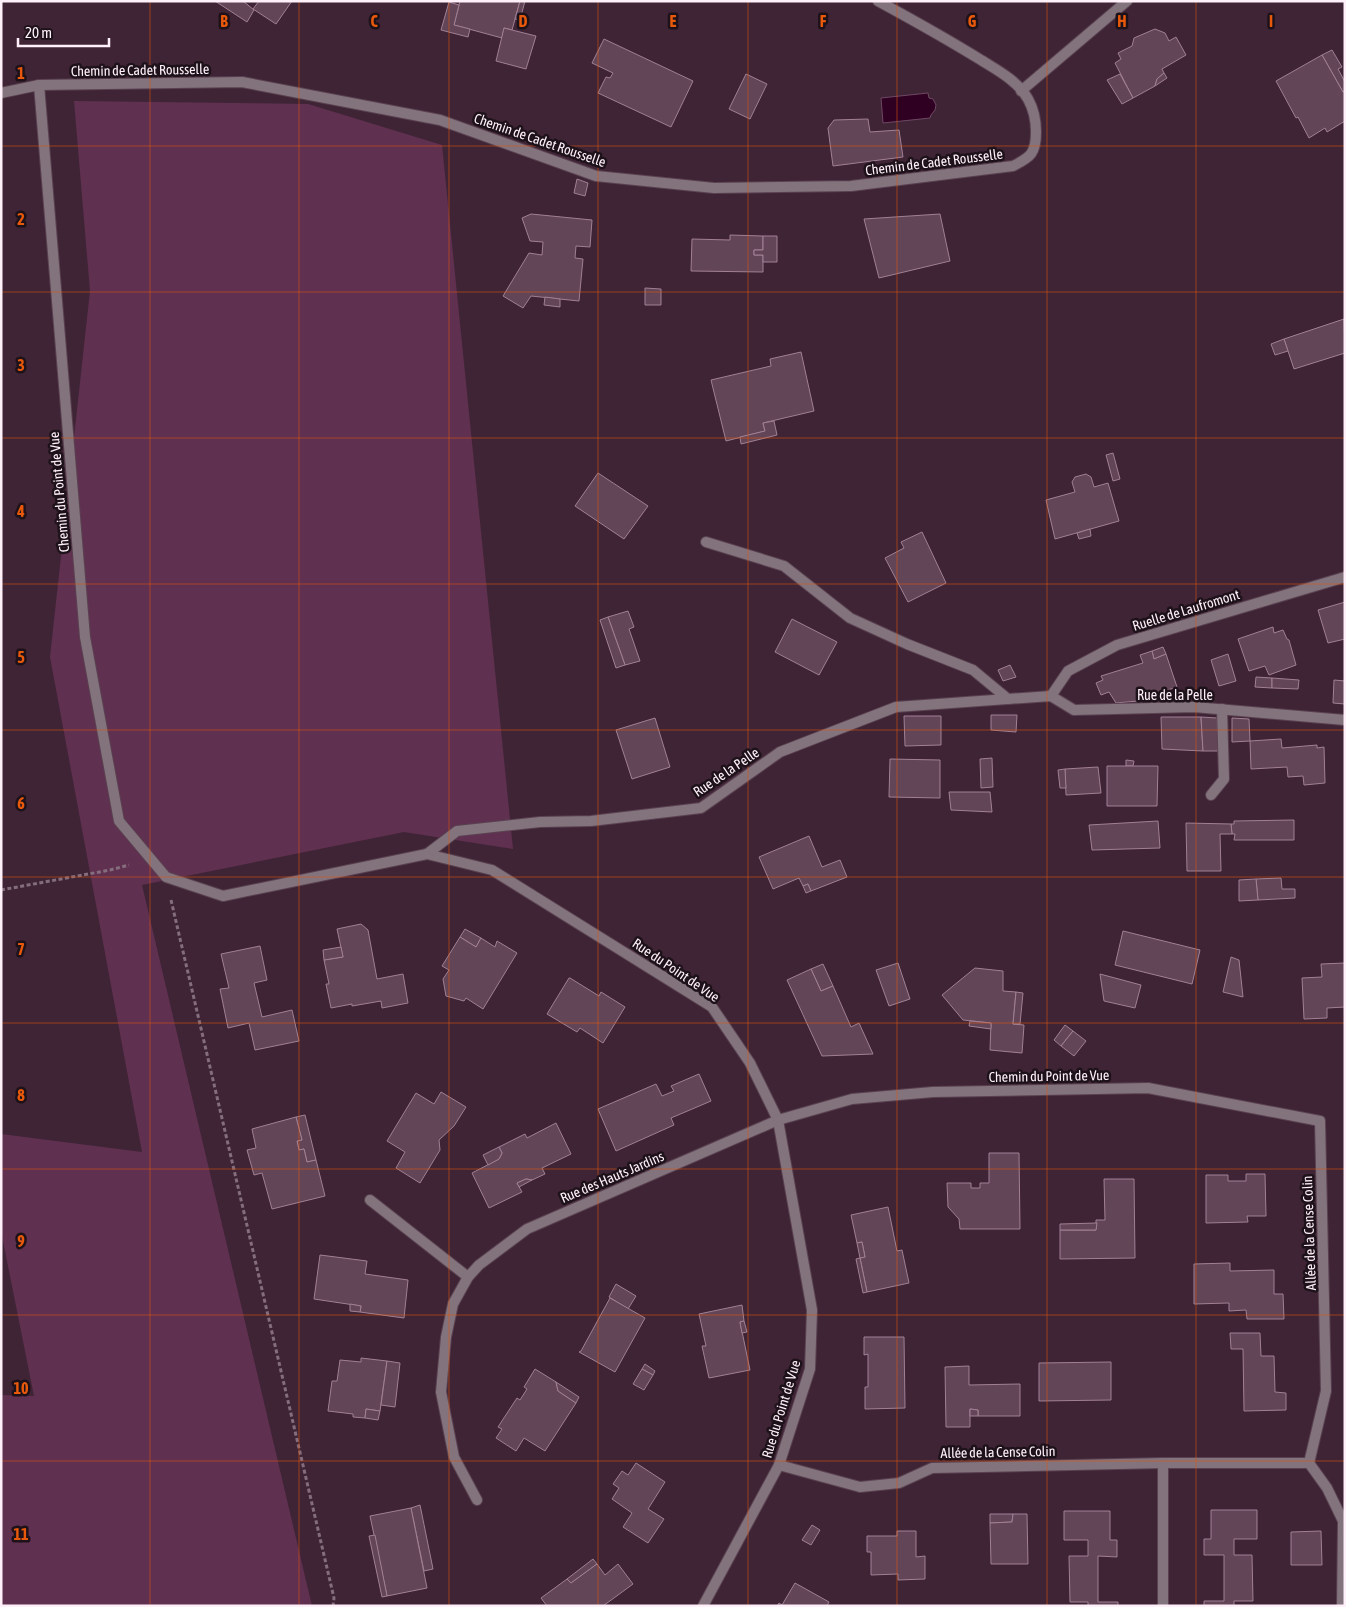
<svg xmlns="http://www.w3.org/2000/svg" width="1346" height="1607" viewBox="0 0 1346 1607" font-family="'Asap Condensed',sans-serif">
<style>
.green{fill:#603050}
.water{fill:#300023;stroke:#6e4863}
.building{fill:#634558;stroke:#a18094}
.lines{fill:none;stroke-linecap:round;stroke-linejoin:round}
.lane-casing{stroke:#5a4151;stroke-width:12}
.street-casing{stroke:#5a4151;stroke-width:12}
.path{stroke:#846d7c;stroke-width:3;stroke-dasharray:4 2.5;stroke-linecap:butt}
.lane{stroke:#82737c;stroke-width:10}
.street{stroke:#82737c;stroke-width:10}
.grid{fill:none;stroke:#e8590c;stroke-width:1;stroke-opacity:0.55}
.labels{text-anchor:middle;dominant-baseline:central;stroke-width:5;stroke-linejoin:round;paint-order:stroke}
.street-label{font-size:14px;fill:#fff0f9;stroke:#1e121a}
.grid-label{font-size:16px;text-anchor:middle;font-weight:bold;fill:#e8590c;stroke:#1e121a;stroke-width:5;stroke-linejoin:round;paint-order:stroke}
</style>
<rect width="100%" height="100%" fill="#3f2436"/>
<!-- green -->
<polygon class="green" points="74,101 308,104 442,145 513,849 404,832 142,885 312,1606 1,1606 1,1395 34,1396 1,1231 1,1134 142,1152 50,657 90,291"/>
<!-- water -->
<polygon class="water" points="928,93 929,98 933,99 936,105 935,110 931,115 930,118 883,123 881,98"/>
<!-- building -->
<g class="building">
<polygon points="215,1 243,1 254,10 247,22"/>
<polygon points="259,1 292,1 276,24 253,9"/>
<polygon points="460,1 520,1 512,30 504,28 502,38 454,25"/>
<polygon points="520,1 525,1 520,20 515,19"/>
<polygon points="449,2 459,5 454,25 470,29 468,37 441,30"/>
<polygon points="504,28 536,36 526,69 496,61"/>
<polygon points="1155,29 1165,33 1169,41 1176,37 1186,55 1162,69 1164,73 1157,79 1155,86 1133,98 1115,63 1121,59 1118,53 1132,46 1134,38"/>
<polygon points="604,39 693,81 671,127 598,93 606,77 610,78 613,73 592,63"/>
<polygon points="1332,50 1342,67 1338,69 1345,82 1345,91 1343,92 1322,55"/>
<polygon points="1322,55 1343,92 1345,91 1345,121 1327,132 1325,128 1309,138 1298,117 1296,118 1276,81"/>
<polygon points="1164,73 1167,78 1155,86 1157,79"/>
<polygon points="746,74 767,84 750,119 729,109"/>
<polygon points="1120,74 1133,98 1122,104 1107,80"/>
<polygon points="868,119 870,132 899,130 903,157 833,166 828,128 834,120"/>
<polygon points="577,179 588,183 585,196 574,193"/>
<polygon points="531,214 592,220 590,247 576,246 575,258 583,259 579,301 531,296 523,308 503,296 529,253 542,255 543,242 530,241 522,218"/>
<polygon points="940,214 950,261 879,278 864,219"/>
<polygon points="730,235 763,236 763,250 754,250 754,255 763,255 763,272 691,271 692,239 730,240"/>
<polygon points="763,236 777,236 777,262 763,262 763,255 754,255 754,250 763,250"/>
<polygon points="645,288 661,289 661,305 645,305"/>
<polygon points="545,297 560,299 560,307 544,305"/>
<polygon points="1344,319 1345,353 1294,369 1284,339"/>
<polygon points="1284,339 1288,351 1275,355 1271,344"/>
<polygon points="801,352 814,411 763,423 765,431 726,441 711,380 771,366 770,359"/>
<polygon points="774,421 777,435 741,444 740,437 765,431 763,423"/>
<polygon points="1113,453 1120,479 1113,481 1106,455"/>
<polygon points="598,473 648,506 624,539 575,506"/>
<polygon points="1086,474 1091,477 1094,487 1108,483 1119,521 1055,539 1046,500 1075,492 1072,482 1075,477"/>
<polygon points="1090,529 1091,536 1079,539 1077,533"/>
<polygon points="922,532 946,583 908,602 885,558 904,548 901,542"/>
<polygon points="1345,602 1345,639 1328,643 1318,610"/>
<polygon points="628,611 634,627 629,629 640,661 625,665 608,617"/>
<polygon points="608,617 625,665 616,668 600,620"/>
<polygon points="792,619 837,642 819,675 775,652"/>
<polygon points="1273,627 1274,633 1283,630 1287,639 1289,640 1296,665 1269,675 1265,666 1249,671 1238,639"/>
<polygon points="1163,647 1166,654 1154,659 1152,651"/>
<polygon points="1152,651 1154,659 1166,654 1177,687 1161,692 1149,700 1116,703 1109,692 1101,695 1096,683 1103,680 1101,676 1143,663 1140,655"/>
<polygon points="1228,654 1236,681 1219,686 1211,660"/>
<polygon points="1010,665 1016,677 1003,681 998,670"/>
<polygon points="1256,677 1272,678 1272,688 1255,687"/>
<polygon points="1272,678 1299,680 1298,689 1272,688"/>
<polygon points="1334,680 1345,681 1345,704 1333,703"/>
<polygon points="991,715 1017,715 1016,732 991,730"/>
<polygon points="904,716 941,716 941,745 905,746"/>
<polygon points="1161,717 1201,717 1203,751 1162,749"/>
<polygon points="1201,717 1217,718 1218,751 1203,751"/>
<polygon points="655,718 670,767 632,779 616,730"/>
<polygon points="1232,718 1249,719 1250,741 1232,742"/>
<polygon points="1281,739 1282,748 1317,745 1317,748 1324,747 1325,783 1304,785 1303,776 1288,777 1287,767 1251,769 1250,741"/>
<polygon points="992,758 993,787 981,788 980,759"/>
<polygon points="890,759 940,760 940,798 889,797"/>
<polygon points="1126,760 1134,761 1133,766 1126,766"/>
<polygon points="1107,766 1158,766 1157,806 1107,806"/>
<polygon points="1098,767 1101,793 1066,795 1065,769"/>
<polygon points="1065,769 1066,788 1060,788 1058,770"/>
<polygon points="949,792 990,792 992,812 951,810"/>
<polygon points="1294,820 1294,840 1234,840 1235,834 1232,834 1231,824 1234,824 1234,821"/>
<polygon points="1158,821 1160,848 1092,850 1089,825"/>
<polygon points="1186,823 1231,824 1232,834 1220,834 1221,871 1187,871"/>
<polygon points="809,836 822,867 840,860 847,877 811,891 808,884 803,886 799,878 773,889 759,857"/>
<polygon points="1281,878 1282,889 1295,889 1295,898 1258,900 1256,879"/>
<polygon points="1256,879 1258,900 1239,901 1239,880"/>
<polygon points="808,884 811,891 806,893 803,886"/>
<polygon points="361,924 368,930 377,979 403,974 408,1003 382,1008 381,1001 352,1006 352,1004 331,1008 326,984 329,984 324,960 343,957 337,929"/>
<polygon points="465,929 481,938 476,947 460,937"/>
<polygon points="1123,931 1200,950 1192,984 1115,965"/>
<polygon points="460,937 476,947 481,938 495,947 497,941 517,953 483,1009 466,998 464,1001 446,996 443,979 449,970 442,966"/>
<polygon points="260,946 267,980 254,983 262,1017 292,1010 299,1041 255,1050 249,1023 228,1028 220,989 229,988 221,954"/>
<polygon points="341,947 343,957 324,960 323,950"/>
<polygon points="1231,957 1239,960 1243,997 1223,992"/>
<polygon points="898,963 910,999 889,1006 876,970"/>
<polygon points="1345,963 1345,1007 1327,1008 1327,1018 1304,1019 1302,978 1322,977 1321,964"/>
<polygon points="823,964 833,986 821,991 811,969"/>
<polygon points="975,968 1003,971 1003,991 1016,992 1013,1024 1024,1025 1022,1053 990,1050 991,1023 963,1020 942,995"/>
<polygon points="811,969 821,991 833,986 851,1027 859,1023 873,1054 822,1056 787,980"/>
<polygon points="1100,974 1141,985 1135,1008 1104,1001"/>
<polygon points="569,978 570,978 599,996 601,992 625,1007 603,1043 580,1028 577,1032 547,1014"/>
<polygon points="1016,992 1023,993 1020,1024 1013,1024"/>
<polygon points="970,1021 991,1023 991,1029 969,1026"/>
<polygon points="1065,1025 1073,1031 1061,1046 1054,1040"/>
<polygon points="1073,1031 1086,1041 1074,1056 1061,1046"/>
<polygon points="699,1074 711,1101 671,1118 674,1125 616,1151 598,1109 656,1084 662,1096 674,1091 671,1086"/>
<polygon points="441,1092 466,1107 454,1126 439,1140 440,1150 420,1183 396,1168 405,1152 387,1141 416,1093 434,1104"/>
<polygon points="305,1115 316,1160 307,1162 304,1149 299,1150 297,1141 302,1140 296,1117"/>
<polygon points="296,1117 302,1140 297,1141 299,1150 304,1149 307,1162 316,1160 325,1196 272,1209 262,1173 254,1175 247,1150 256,1148 252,1129"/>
<polygon points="556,1123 571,1154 542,1168 545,1174 532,1180 526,1179 517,1183 522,1192 489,1208 472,1173 499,1159 502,1153 499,1147 525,1134 527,1138"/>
<polygon points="499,1147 502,1153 499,1159 488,1165 483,1155"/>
<polygon points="989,1153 1019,1153 1020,1229 960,1229 959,1219 948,1207 947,1183 971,1183 971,1188 980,1188 980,1183 989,1183"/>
<polygon points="1246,1174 1265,1174 1266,1216 1247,1216 1248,1222 1206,1223 1206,1175 1228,1175 1228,1181 1246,1181"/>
<polygon points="526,1179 532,1180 519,1187 517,1183"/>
<polygon points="1104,1179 1134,1179 1135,1258 1060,1259 1060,1230 1096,1230 1096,1220 1105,1220"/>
<polygon points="888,1207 897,1251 902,1250 909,1283 867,1292 860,1258 865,1257 862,1242 857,1243 851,1215"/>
<polygon points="1097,1223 1096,1230 1060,1230 1060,1224"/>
<polygon points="862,1242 865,1257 860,1258 857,1243"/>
<polygon points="320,1255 367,1261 365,1274 408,1280 404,1318 360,1312 361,1306 314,1299"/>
<polygon points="860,1258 867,1292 863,1293 856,1259"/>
<polygon points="1230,1263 1230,1271 1274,1270 1274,1294 1283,1294 1284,1319 1247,1319 1246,1310 1229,1311 1229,1303 1194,1304 1194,1264"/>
<polygon points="616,1284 636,1296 628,1309 609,1297"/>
<polygon points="610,1298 645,1318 615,1372 579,1352 581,1351"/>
<polygon points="350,1304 361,1306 360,1312 350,1311"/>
<polygon points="742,1305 744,1321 740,1322 750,1370 709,1378 702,1346 706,1346 699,1314"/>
<polygon points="744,1321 747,1332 742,1333 740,1322"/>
<polygon points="1230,1333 1260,1333 1261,1356 1274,1356 1275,1392 1286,1393 1286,1410 1244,1411 1243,1349 1231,1349"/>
<polygon points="864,1337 904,1337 905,1408 865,1409 865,1387 868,1387 868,1354 864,1355"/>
<polygon points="361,1358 387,1361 380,1411 366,1409 365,1418 353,1417 353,1414 328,1411 332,1381 337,1381 340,1360 361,1362"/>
<polygon points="387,1361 400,1363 395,1407 381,1405"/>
<polygon points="1111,1362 1111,1400 1039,1401 1039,1363"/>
<polygon points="645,1364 655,1371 653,1375 642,1369"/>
<polygon points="969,1366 969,1385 1020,1384 1020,1416 978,1416 978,1410 970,1409 970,1427 946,1427 945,1367"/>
<polygon points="535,1369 556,1382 558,1391 576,1403 545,1451 524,1438 516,1451 496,1438 502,1429 498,1427 517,1398 520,1400 527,1389 524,1387"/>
<polygon points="642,1369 653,1375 644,1390 633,1384"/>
<polygon points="556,1382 579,1397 576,1403 558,1391"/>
<polygon points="366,1409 380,1411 378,1420 365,1418"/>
<polygon points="970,1409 978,1410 978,1416 970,1416"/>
<polygon points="636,1463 665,1482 648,1509 664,1519 648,1543 623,1527 632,1513 612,1499 619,1488 613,1484 622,1471 628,1475"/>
<polygon points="420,1505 433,1569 424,1571 411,1508"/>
<polygon points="411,1508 427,1588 387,1596 370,1516"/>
<polygon points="1211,1510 1257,1510 1257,1539 1234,1539 1234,1555 1252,1555 1253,1601 1234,1601 1234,1606 1204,1606 1204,1601 1224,1601 1224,1555 1204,1555 1204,1539 1211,1539"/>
<polygon points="1064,1511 1110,1511 1110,1540 1117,1540 1117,1557 1098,1556 1098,1602 1118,1602 1118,1606 1088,1606 1088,1602 1070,1602 1069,1556 1088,1556 1088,1540 1064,1540"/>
<polygon points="990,1514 1013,1514 1012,1522 990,1523"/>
<polygon points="1013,1514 1027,1514 1028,1564 991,1564 990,1523 1012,1522"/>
<polygon points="812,1525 820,1530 811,1545 802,1540"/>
<polygon points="897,1531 916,1531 916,1557 925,1556 925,1579 898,1580 898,1574 871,1575 871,1552 867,1552 867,1536 897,1536"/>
<polygon points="1321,1531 1322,1565 1291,1565 1291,1532"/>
<polygon points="375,1535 387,1596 382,1597 369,1536"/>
<polygon points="593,1559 597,1564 571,1583 567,1579"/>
<polygon points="597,1564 605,1575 618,1564 633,1584 603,1606 547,1606 541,1598 567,1579 571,1583"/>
<polygon points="795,1583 829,1602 827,1606 777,1606 779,1603 782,1605"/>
</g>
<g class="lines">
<defs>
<polyline id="lane" points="1211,795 1224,779 1222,709"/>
<g id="street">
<polyline points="39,85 85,637 119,821 166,877 223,896 427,854 492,870 712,1007 750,1063 778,1120 812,1310 810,1369 779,1465 703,1606"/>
<polyline points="1021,91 1127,1"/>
<path d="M1,93l38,-8 203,-3 198,38 156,56 118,12 137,-2 162,-20c18,-9 23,-13 23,-34 0,-11 -3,-24 -8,-33 -10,-18 -31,-29 -47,-39 -34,-21 -68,-40 -103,-59"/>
<polyline points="706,542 784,566 850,618 907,644 973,670 1008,699"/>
<polyline points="1051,696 1068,671 1117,645 1345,577"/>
<polyline points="427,854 457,831 540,822 591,821 701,808 780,752 896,707 1051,696 1074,710 1194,707 1345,720"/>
<polyline points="370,1200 468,1277"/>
<polyline points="779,1465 860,1487 899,1483 932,1468 1163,1463 1309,1463"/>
<polyline points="477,1500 454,1457 441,1392 446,1337 453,1304 468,1277 479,1265 527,1229 778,1120 852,1099 933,1092 1148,1088 1320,1121 1326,1391 1309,1463 1327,1488 1343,1521 1342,1606"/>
<polyline points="1163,1606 1163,1463"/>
</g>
</defs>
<!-- lane casing -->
<use href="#lane" class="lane-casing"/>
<!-- street casing -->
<use href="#street" class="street-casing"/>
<!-- path -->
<g class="path">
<polyline points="1,890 110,870 129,865"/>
<polyline points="171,900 334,1598 333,1606"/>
</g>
<!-- lane -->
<use href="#lane" class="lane"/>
<!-- street -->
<use href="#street" class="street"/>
</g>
<!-- grid -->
<path class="grid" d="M150,1v1605M299,1v1605M449,1v1605M598,1v1605M748,1v1605M897,1v1605M1047,1v1605M1196,1v1605M1,146h1344M1,292h1344M1,438h1344M1,584h1344M1,730h1344M1,877h1344M1,1023h1344M1,1169h1344M1,1315h1344M1,1461h1344"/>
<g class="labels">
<!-- street labels -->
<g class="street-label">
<text transform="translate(140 70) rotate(-1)">Chemin de Cadet Rousselle</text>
<text transform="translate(540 140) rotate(19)">Chemin de Cadet Rousselle</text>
<text transform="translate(934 162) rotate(-7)">Chemin de Cadet Rousselle</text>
<text transform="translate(59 492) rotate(-95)">Chemin du Point de Vue</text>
<text transform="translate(1186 610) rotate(-17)">Ruelle de Laufromont</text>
<text x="1175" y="695">Rue de la Pelle</text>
<text transform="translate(726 772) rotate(-34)">Rue de la Pelle</text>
<text transform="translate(676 970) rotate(34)">Rue du Point de Vue</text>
<text transform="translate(1049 1076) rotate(-1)">Chemin du Point de Vue</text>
<text transform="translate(612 1177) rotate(-23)">Rue des Hauts Jardins</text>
<text transform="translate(1309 1233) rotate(-92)">Allée de la Cense Colin</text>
<text transform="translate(781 1409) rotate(-73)">Rue du Point de Vue</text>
<text transform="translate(998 1452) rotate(-1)">Allée de la Cense Colin</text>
</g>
</g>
<g class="grid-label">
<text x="224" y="27">B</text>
<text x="374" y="27">C</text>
<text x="523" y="27">D</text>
<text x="673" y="27">E</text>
<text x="823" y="27">F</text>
<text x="972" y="27">G</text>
<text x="1122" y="27">H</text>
<text x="1271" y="27">I</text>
<text x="21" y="79">1</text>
<text x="21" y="225">2</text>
<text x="21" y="371">3</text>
<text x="21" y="517">4</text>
<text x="21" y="663">5</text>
<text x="21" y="809">6</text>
<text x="21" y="955">7</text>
<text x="21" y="1101">8</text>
<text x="21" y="1247">9</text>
<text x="21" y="1394">10</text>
<text x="21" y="1540">11</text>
</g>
<!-- border -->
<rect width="1346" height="1607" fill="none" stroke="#fff0f9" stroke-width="5"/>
<!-- scale -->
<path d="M18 38v8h91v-8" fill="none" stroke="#fff0f9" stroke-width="2.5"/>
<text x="25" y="38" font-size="15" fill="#fff0f9" stroke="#1e121a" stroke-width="4" paint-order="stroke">20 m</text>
</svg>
